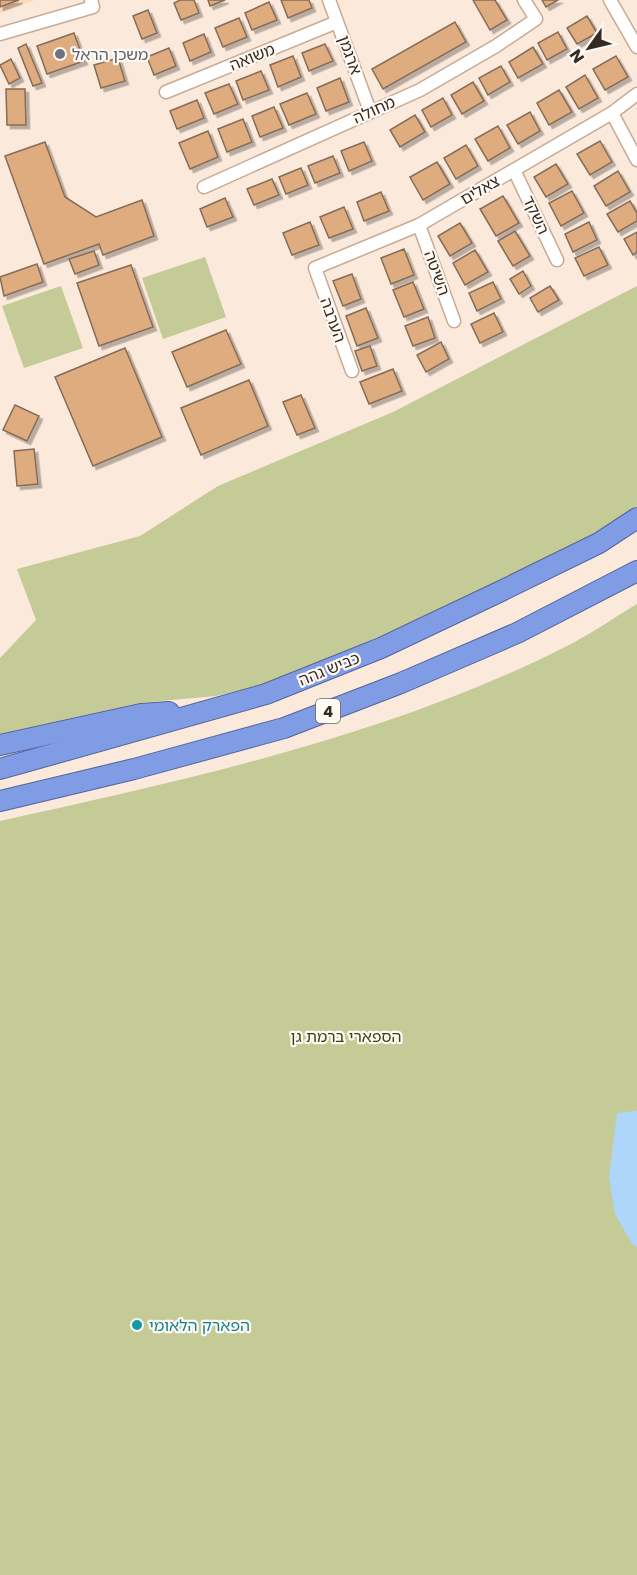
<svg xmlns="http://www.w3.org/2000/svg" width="637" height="1575" viewBox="0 0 637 1575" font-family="Poppins,'Noto Sans Hebrew',sans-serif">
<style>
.built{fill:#fdd9bc}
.green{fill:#c4cb96}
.water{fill:#add6fa}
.building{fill:#dfac80;stroke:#856c56;stroke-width:1.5;filter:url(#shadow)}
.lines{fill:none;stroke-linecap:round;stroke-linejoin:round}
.minor-casing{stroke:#c7ab94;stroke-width:15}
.trunk-casing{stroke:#52649b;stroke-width:22}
.minor{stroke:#fff;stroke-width:12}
.trunk{stroke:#809ce4;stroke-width:20}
.worship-dot{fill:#6b7280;stroke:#fff9f4;stroke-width:2}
.culture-dot{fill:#0f9aa8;stroke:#fff9f4;stroke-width:2}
.labels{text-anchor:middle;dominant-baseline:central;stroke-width:4.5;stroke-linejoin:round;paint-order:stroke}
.shield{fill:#fff9f4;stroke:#726860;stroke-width:1.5}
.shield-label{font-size:15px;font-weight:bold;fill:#352a21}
.worship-label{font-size:16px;fill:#5b616d;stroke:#fff9f4;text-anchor:start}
.street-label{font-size:16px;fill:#352a21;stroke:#fff9f4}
.park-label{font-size:16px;fill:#3d4111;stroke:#fff9f4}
.culture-label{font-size:16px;fill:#0d838f;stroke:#fff9f4;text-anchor:start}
</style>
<defs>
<filter id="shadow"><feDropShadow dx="3.5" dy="3.5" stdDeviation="0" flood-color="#0004"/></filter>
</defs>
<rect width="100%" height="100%" fill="#fbe9db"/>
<!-- built -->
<polygon class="built" points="0,0 35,0 0,13"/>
<!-- green -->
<g class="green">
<polygon points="205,257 226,317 163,339 142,278"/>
<polygon points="61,286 83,348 24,368 2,306"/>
<polygon points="637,286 637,506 572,549 283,680 216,696 139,703 0,734 0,658 36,620 17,569 140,536 218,486 393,412"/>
<path d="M637,604v971h-637v-754c194,-43 393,-86 571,-177 23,-12 44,-27 66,-40z"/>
</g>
<!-- water -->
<polygon class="water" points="634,1111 637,1111 637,1247 632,1244 615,1214 609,1177 617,1113"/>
<!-- building -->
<g class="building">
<polygon points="0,0 19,0 0,7"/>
<polygon points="180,0 194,0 199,13 181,20 174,3"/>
<polygon points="208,0 225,0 210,6"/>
<polygon points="281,0 309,0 312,8 288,18"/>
<polygon points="473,0 495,0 507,20 490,30"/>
<polygon points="542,0 558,0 546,7"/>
<polygon points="269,2 277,20 252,30 245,13"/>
<polygon points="148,10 157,33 142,39 133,16"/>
<polygon points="587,16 597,33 577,44 567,28"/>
<polygon points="239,18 247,37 223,47 215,28"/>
<polygon points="455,22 466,42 383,89 372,69"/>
<polygon points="558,32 567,49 547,60 538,43"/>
<polygon points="74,33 84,61 47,74 37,46"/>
<polygon points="204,34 211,52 190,61 183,43"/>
<polygon points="26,44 42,83 33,86 18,48"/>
<polygon points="325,44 333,61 309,71 302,53"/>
<polygon points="533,47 543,64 518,78 509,62"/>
<polygon points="169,48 176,66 154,75 147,57"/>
<polygon points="293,56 301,77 278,87 270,65"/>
<polygon points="616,56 628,77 605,90 593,69"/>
<polygon points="118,58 125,81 101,88 94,65"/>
<polygon points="11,59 20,78 9,84 0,65"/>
<polygon points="501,66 510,82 488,95 479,78"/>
<polygon points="261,71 269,90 243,100 236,81"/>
<polygon points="585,75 598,98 579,109 566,87"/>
<polygon points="340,78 349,102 326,111 317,88"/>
<polygon points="473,82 484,101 462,114 451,95"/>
<polygon points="229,84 238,104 214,114 205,93"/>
<polygon points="6,89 25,89 26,125 7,125"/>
<polygon points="559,90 572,112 549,125 537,103"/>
<polygon points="307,93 316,114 289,125 280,104"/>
<polygon points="443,98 452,115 431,127 422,110"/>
<polygon points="197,100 204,118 177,129 170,111"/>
<polygon points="274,107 283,128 260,137 252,116"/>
<polygon points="530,112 540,131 518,144 507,125"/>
<polygon points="415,115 425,132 400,147 390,130"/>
<polygon points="243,119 252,142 227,152 218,129"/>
<polygon points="498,126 510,148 488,161 475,139"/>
<polygon points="208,131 218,157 190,169 179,143"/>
<polygon points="600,141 612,162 590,175 577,154"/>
<polygon points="45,142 65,197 96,217 142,200 154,236 103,255 99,244 44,264 5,156"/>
<polygon points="364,142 372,161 349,171 341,151"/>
<polygon points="466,145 478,166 456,179 444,158"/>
<polygon points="333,156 340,173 315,183 308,166"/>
<polygon points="437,162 450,184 423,200 410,177"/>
<polygon points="556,164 568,184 546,197 534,177"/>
<polygon points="301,168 308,185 286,194 279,177"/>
<polygon points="618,171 630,192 606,206 594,186"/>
<polygon points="272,179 279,195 254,205 247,189"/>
<polygon points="572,191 584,213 561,226 549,203"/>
<polygon points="381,192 389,211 364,221 357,202"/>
<polygon points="503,196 519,223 496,236 480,209"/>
<polygon points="225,198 233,217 207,227 200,209"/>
<polygon points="630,201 637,213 637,221 618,232 607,214"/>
<polygon points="344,207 353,229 329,238 320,217"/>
<polygon points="310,222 319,245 292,255 283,233"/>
<polygon points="589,222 597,240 573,252 565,234"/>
<polygon points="460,223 472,243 450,256 438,236"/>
<polygon points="515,231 530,256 513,266 498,241"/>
<polygon points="637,232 637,252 633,255 624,239"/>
<polygon points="599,247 608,265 584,276 575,258"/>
<polygon points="404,249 414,275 391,284 381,258"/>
<polygon points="475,250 488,272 465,285 453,263"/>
<polygon points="94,251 99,265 75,274 69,259"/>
<polygon points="37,264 43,282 4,296 0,277"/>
<polygon points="131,265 153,327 99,346 77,283"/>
<polygon points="523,271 531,286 519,294 510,279"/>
<polygon points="352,274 361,299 343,306 333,281"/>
<polygon points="413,282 424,309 404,317 393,290"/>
<polygon points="493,282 501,299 477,311 469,293"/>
<polygon points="550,286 559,300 538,312 530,298"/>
<polygon points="366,308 378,338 357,346 346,316"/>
<polygon points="494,313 503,332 480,343 471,324"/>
<polygon points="428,317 435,338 413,346 405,326"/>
<polygon points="226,330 241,364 187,387 172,352"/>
<polygon points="441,342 449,359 426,372 417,355"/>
<polygon points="370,346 377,366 362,371 355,351"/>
<polygon points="125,348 162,437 93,466 55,377"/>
<polygon points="393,369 402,391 369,404 360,382"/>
<polygon points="249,380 268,426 201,455 181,408"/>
<polygon points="301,395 315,428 297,435 283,402"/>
<polygon points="15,405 39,416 27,441 3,430"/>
<polygon points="34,449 38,484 17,486 14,451"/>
</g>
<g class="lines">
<defs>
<g id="minor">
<polyline points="329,0 370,111"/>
<polyline points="610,0 637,47"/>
<polyline points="0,34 93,7 91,0"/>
<polyline points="166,92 337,22"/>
<polyline points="612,113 637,160"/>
<polyline points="514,170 557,260"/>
<polyline points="204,187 420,90 496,46 536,19 524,0"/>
<polyline points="419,225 454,321"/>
<polyline points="352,371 315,268 419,225 612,113 637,94"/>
</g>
<g id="trunk">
<polyline points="0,745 141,714 169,712"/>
<polyline points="0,769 266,694 381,648 497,593 599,543 637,518"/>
<polyline points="0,801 134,769 284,728 401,683 517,633 637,571"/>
</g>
</defs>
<!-- minor casing -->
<use href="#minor" class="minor-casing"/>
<!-- trunk casing -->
<use href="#trunk" class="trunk-casing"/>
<!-- minor -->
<use href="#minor" class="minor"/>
<!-- trunk -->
<use href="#trunk" class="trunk"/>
</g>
<!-- markers -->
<circle class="worship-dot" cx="60" cy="54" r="6"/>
<circle class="culture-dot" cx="137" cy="1325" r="6"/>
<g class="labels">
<!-- shield labels -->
<rect class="shield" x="316" y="699" width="24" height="24" rx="4.5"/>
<g class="shield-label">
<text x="328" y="711">4</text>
</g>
<!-- worship labels -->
<g class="worship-label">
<text x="72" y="54">משכן הראל</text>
</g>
<!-- street labels -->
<g class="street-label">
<text transform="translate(350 55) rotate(70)">ארגמן</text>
<text transform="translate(252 57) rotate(-22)">משואה</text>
<text transform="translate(374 110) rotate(-24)">מחולה</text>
<text transform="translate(480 190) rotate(-30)">צאלים</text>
<text transform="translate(536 215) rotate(65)">השקד</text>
<text transform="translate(437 273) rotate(70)">השיטה</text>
<text transform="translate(333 320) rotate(70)">הערבה</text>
<text transform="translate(329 669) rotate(-22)">כביש גהה</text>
</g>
<!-- park labels -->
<g class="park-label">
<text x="346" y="1036">הספארי ברמת גן</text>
</g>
<!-- culture labels -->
<g class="culture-label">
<text x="149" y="1325">הפארק הלאומי</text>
</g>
</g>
<!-- north arrow -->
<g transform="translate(589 48) rotate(236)" stroke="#fff9f4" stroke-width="4.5" paint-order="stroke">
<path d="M0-4.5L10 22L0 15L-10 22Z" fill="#352a21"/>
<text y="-9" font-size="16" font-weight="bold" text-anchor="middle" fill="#352a21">N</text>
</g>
</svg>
